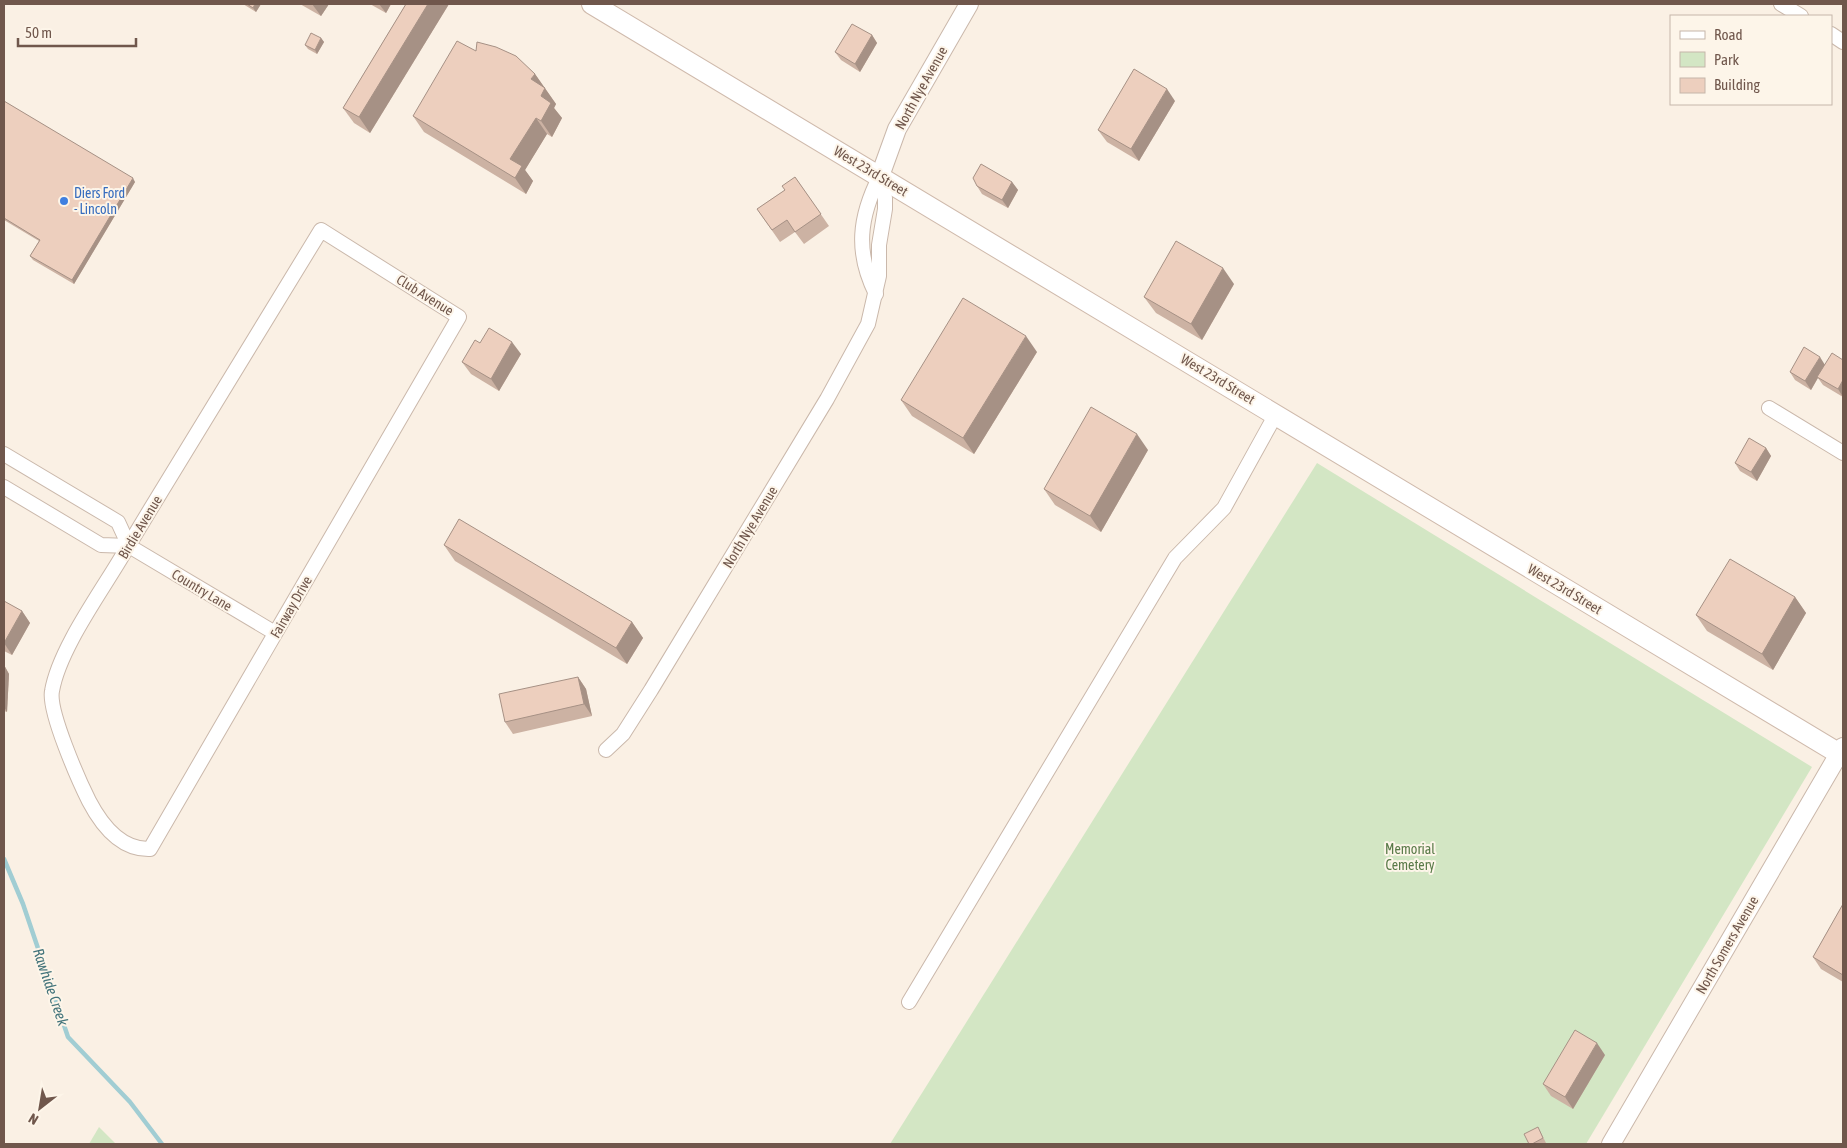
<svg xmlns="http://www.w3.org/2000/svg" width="1847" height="1148" viewBox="0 0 1847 1148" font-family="'Asap Condensed',sans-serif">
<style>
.green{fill:#d3e6c4}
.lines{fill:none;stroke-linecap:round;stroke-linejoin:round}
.stream{stroke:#a1cdd3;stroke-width:4.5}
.minor-casing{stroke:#cab8ab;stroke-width:16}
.tertiary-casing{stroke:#cab8ab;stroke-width:20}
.secondary-casing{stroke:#cfbaac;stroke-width:22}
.minor{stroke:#fff;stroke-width:14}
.tertiary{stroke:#fff;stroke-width:18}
.secondary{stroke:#fff;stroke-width:20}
.wall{fill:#ccb2a3}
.shaded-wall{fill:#a69185}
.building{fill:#edcfbe;stroke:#a69185}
.shop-dot{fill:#3f7fe0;stroke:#fdf5e9;stroke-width:2}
.labels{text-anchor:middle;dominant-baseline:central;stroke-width:4;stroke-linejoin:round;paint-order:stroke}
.street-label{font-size:14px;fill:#70574c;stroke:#fdf5e9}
.shop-label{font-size:14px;fill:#366cbe;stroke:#fdf5e9;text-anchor:start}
.park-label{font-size:14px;fill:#597a48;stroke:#fdf5e9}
.water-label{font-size:15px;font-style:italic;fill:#44747b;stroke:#fdf5e9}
</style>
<rect width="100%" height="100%" fill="#faf0e4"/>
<!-- green -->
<g class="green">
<polygon points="1317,463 1812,767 1586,1144 890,1144"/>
<polygon points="99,1127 116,1144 89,1144"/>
</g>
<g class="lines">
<!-- stream -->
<polyline class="stream" points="4,859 23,904 68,1037 130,1102 162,1144"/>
<defs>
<g id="minor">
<polyline points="1781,4 1801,16"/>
<polyline points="1831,34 1843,42"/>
<path d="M321,230l138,87 -309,532c-29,1 -49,-25 -61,-48 -10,-20 -41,-90 -37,-110 7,-41 47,-96 69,-133 66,-110 134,-219 200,-328z"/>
<path d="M876,294c-21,-42 -17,-77 4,-118"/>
<polyline points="1769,408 1843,453"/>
<polyline points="4,454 118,522 129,546"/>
<polyline points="4,487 101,545 129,546 275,633"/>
<polyline points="606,750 623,734 651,690 827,399 868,324 879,276 879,245 885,209 885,198 880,176"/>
<polyline points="909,1002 1175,558 1224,508 1276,414"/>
</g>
<g id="tertiary">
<polyline points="880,176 897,129 969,4"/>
<polyline points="1611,1144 1843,747"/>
</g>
<polyline id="secondary" points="592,4 1843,756"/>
</defs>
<!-- minor casing -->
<use href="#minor" class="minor-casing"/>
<!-- tertiary casing -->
<use href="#tertiary" class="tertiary-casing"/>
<!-- secondary casing -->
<use href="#secondary" class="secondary-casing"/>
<!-- minor -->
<use href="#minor" class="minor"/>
<!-- tertiary -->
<use href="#tertiary" class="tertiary"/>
<!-- secondary -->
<use href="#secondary" class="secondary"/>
</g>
<!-- wall -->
<g class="wall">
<polygon points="243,4 261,4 256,12"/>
<polygon points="300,4 329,4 321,16"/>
<polygon points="370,4 391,4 386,13"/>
<polygon points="406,4 449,4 370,133 354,123 343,108"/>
<polygon points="872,35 877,43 860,72 841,60 835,52"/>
<polygon points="321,38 324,42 317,54 308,49 305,45"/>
<polygon points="476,51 535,74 556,104 554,108 562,118 552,137 547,134 525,170 533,181 526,194 424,132 413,116"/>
<polygon points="4,101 135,182 74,284 33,260 30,256 39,241 4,220"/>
<polygon points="1175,101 1139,161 1107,142 1098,130"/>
<polygon points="795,177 829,226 804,244 795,232 780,242 757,209 785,190"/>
<polygon points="1012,182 1018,190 1008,208 982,194 977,186"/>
<polygon points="1234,284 1202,340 1156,313 1144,297"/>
<polygon points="480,343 521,354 499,391 471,374 462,362"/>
<polygon points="1037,352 974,454 912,416 901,400"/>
<polygon points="1843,360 1843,397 1823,385 1818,378 1811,390 1795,380 1790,372"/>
<polygon points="1766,448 1771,456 1757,481 1740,471 1735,463"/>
<polygon points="1148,450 1101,532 1055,505 1044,489"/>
<polygon points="444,545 632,622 643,638 627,664 455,561"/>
<polygon points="1795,597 1806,613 1773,670 1707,631 1696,615"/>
<polygon points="4,602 22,611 30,623 12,655 4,651"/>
<polygon points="4,665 9,674 7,712 4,711"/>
<polygon points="578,677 586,689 592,716 513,734 505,722"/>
<polygon points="1843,904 1843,982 1821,969 1813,957"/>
<polygon points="1605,1055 1573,1109 1551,1096 1543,1084"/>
<polygon points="1540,1131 1546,1143 1543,1144 1529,1144"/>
</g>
<!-- shaded-wall -->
<g class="shaded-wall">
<polygon points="255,4 261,4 256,12 253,8"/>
<polygon points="312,4 329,4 321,16"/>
<polygon points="379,4 391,4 386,13"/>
<polygon points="428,4 449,4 370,133 359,117"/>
<polygon points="872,35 877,43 860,72 855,64"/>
<polygon points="321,38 324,42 317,54 315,50"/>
<polygon points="535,74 556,104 554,108 562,118 552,137 541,121 541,96 531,79"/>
<polygon points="1167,89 1175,101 1139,161 1131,149"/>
<polygon points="536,118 547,134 525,170 533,181 526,194 515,178 510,159"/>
<polygon points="133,178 135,182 74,284 72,280"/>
<polygon points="1012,182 1018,190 1008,208 1002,200"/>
<polygon points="1223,268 1234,284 1202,340 1191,324"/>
<polygon points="1026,336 1037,352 974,454 963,438"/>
<polygon points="512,342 521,354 499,391 491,379"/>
<polygon points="1820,357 1825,365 1811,390 1805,381"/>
<polygon points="1843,380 1843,397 1838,389"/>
<polygon points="1137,434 1148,450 1101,532 1090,516"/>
<polygon points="1766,448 1771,456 1757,481 1751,472"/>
<polygon points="1795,597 1806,613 1773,670 1762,654"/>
<polygon points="22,611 30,623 12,655 4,643"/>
<polygon points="632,622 643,638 627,664 616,648"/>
<polygon points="4,665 9,674 7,712 4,707"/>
<polygon points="578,677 586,689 592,716 584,704"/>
<polygon points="1597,1043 1605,1055 1573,1109 1565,1097"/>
</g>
<!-- building -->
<g class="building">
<polygon points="247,4 255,4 253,8"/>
<polygon points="406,4 428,4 359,117 343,108"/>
<polygon points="852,24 872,35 855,64 835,52"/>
<polygon points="311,33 321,38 315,50 305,45"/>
<polygon points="457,41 476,51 477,42 496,47 516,56 535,74 531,79 545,88 541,96 551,103 541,121 536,118 510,159 522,166 515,178 413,116"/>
<polygon points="1134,69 1167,89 1131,149 1098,130"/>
<polygon points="4,101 133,178 72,280 30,256 40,240 4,218"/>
<polygon points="981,164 1012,182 1002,200 977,186 973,178"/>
<polygon points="795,177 821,214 795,232 787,220 772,230 757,209 785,190 782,186"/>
<polygon points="1176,241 1223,268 1191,324 1144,297"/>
<polygon points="963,298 1026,336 963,438 901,400"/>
<polygon points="489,328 512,342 491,379 462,362 475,340 480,343"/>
<polygon points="1804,347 1820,357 1805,381 1790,372"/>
<polygon points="1832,353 1843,360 1843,380 1838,389 1817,377"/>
<polygon points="1091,407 1137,434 1090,516 1044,489"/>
<polygon points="1749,438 1766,448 1751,472 1735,463"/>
<polygon points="459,519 632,622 616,648 444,545"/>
<polygon points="1730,559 1795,597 1762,654 1696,615"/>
<polygon points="4,601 22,611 4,643"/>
<polygon points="578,677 584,704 505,722 499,694"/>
<polygon points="1843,904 1843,975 1813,957"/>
<polygon points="1575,1030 1597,1043 1565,1097 1543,1084"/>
<polygon points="1538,1127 1543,1138 1532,1144 1529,1144 1524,1134"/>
</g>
<!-- markers -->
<circle class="shop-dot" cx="64" cy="201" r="5"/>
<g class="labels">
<!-- street labels -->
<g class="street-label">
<text transform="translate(921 88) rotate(-61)">North Nye Avenue</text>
<text transform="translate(871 171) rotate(31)">West 23rd Street</text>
<text transform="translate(425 295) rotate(32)">Club Avenue</text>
<text transform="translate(1218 379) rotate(31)">West 23rd Street</text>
<text transform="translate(140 527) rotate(-59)">Birdie Avenue</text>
<text transform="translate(750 527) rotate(-59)">North Nye Avenue</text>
<text transform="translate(1565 589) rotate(31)">West 23rd Street</text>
<text transform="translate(202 590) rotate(31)">Country Lane</text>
<text transform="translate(291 607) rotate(-60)">Fairway Drive</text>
<text transform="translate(1727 945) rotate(-60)">North Somers Avenue</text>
</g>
<!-- shop labels -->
<g class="shop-label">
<text x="74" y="193">Diers Ford<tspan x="74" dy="16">- Lincoln</tspan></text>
</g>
<!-- park labels -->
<g class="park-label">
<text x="1410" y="849">Memorial<tspan x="1410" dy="16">Cemetery</tspan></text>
</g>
<!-- water labels -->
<g class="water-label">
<text transform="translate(51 987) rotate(71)">Rawhide Creek</text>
</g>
</g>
<!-- border -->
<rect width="1847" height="1148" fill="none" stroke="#70574c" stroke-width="10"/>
<!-- legend -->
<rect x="1670" y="15" width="162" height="90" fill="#fdf5e9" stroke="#c5b6aa"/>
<rect x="1680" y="31" width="25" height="8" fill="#ffffff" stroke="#c5b6aa"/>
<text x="1714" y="40" font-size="15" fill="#70574c">Road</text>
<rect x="1680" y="52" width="25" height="15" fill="#d3e6c4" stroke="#c5b6aa"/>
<text x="1714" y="65" font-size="15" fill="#70574c">Park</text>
<rect x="1680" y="78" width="25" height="15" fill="#edcfbe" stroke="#c5b6aa"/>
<text x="1714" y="90" font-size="15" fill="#70574c">Building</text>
<!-- north arrow -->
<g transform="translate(40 1108) rotate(211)" stroke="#fdf5e9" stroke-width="4" paint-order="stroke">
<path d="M0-4L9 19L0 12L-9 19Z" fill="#70574c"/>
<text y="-8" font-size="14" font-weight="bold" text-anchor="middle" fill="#70574c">N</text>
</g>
<!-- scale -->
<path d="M18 38v8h118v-8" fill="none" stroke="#70574c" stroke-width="2.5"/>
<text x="25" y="38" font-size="15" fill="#70574c" stroke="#fdf5e9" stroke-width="4" paint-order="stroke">50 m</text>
</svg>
